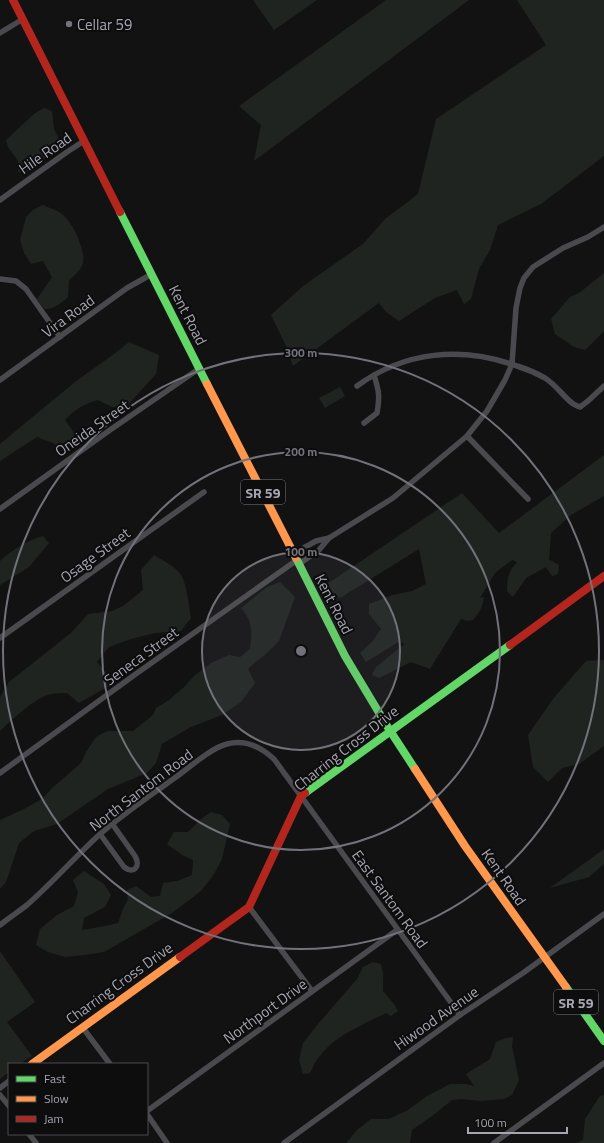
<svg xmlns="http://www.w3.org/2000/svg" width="604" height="1143" viewBox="0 0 604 1143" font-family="'Titillium Web',sans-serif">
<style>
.green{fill:#1f2421}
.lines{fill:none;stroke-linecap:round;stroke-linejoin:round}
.street{stroke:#4a4a4e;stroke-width:5.5}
.fast{stroke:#63d668;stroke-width:8}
.slow{stroke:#ff974d;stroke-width:8}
.jam{stroke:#b3261e;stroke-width:8}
.ring{fill:none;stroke:#72727a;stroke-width:2}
.poi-dot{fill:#72727a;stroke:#0d0d0e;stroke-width:1.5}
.labels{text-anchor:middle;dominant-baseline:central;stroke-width:4;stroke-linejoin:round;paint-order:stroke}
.shield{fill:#0d0d0e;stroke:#777881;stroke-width:1}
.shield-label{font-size:14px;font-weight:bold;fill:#a5a6b2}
.poi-label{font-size:15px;fill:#a5a6b2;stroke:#0d0d0e;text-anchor:start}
.street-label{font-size:15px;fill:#a5a6b2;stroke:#0d0d0e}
.centre{fill:#72727a;stroke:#0d0d0e;stroke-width:2}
.ring-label{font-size:12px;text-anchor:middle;font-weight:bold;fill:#72727a;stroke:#0d0d0e;stroke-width:4;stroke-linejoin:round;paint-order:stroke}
</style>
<rect width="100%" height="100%" fill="#121213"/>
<!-- green -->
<g class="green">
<polygon points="253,0 317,0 274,30"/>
<polygon points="386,0 469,0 254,161 261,125 239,106"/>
<polygon points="517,0 604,0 604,156 541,204 498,225 490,250 479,269 471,299 464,304 457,290 435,298 399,321 386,312 379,303 293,366 287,348 271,315 303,286 363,244 385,219 418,194 436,119 546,45"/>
<polygon points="44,108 52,111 54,129 60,141 58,147 39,164 26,173 18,172 18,161 8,147 6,140 34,114"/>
<path d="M43,205c6,3 15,5 20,10 10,8 23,36 20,48 -2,7 -9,13 -14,17l-1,17c-7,6 -14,13 -24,12l-7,-10 15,-22 -9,-16 -12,3 -7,-11 -4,-13 6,-23 7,-7z"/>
<polygon points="604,273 604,331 585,350 574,347 555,334 551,319 570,297 579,293"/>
<path d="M129,342l30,13 -3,19 -31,34 -13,-1 -14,-7c-14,4 -23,9 -33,20l10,14 4,4 -9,8 -11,1 -6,-4 -16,-6 -37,24v-17l75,-62 39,-28z"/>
<polygon points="340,387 345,396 325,408 319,398"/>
<path d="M604,455v41l-33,19 -20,18 -2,27 3,1 7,4 -1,9 -6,2 -6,-9 -20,11 -13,19 -6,-6c0,-13 1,-19 10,-29l-5,-2 -17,13 -15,25 4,-1c-1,10 -5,16 -11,23l-6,1 -6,-2 -31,50 -19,-7 -32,16 -7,-3 3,-7 29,-24 -4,-3 -34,21 -6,-9 12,-11 9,-13 -12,-15v-10l23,-9 20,-4 14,-7 -7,-35 -79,49 -16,-12 138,-93 37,40z"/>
<path d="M43,536l6,7 -20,24 -29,18v-24c12,-11 28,-21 43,-25z"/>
<path d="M154,555c9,6 20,10 26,19 7,8 9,33 11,44l-10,13 -26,2 -24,6 -22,8 -12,15 17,21 -35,20 -12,-10c-5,0 -11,0 -16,1 -17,4 -38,25 -51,37v-34l9,-15 62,-49 17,-19 24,-3 11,-5 20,-16 -2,-20z"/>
<path d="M280,582l15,15 -16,44 -13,13 -12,9 -6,6 7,14 -14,19 -19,13 -31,12 -29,17 -6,19 -9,10 -39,16 -51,35 -23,7 -15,12 -13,39 -6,7v-69l24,-11 18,-10 10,-11 29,-25 5,-11 10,-15 11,-6h26l20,-16 3,-7 13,-8 15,-13 10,-11 17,-13 18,-8 11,2 10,-8c2,-16 3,-28 -9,-41l26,-21z"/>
<polygon points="604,660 604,746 579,764 562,768 548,782 533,767 528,735 553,699 586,661"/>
<polygon points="211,812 222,815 230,824 222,859 214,874 201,891 172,913 104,952 85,955 65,957 48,952 36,945 40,929 57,915 74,906 78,892 73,880 84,871 104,884 111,895 105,907 84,918 82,930 105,926 118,923 123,909 128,899 127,890 136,886 151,897 160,896 163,883 177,881 192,875 193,860 182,855 167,844 174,832 188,832 200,820"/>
<polygon points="604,849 604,864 589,877 550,888"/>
<polygon points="0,951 35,1002 7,1022 32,1056 20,1064 9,1064 9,1072 0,1079"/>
<path d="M373,962l8,2 2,9v18l11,13 4,7 -7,5 -5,-3c-23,12 -51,22 -67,44 -4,4 -6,11 -9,16l-7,1 -4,-14 4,-17 15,-19 39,-45 6,-12z"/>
<polygon points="513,1037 512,1046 519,1080 512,1095 504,1099 480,1101 461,1099 452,1100 432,1116 412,1130 410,1143 346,1143 357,1130 371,1119 389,1119 408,1110 427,1096 450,1084 466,1084 474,1086 466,1074 490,1059 496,1042 506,1038"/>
<polygon points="604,1095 604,1143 576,1143 583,1140 585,1119 600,1096"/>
</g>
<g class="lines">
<!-- street -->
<g class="street">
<polyline points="0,33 23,19"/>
<polyline points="0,200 67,152 84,141"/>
<polyline points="0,279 16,281 26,289 60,337"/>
<polyline points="0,380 127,288 152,274"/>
<path d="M357,386c48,-35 104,-40 160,-20 10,3 19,7 28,12 11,7 18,18 27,25 2,2 6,3 8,4l8,-6 16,-15"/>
<path d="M364,423l13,-10c3,-17 2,-22 -3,-38"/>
<polyline points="467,436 528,499"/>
<polyline points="0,509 110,430 200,368"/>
<polyline points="293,554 316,541 329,538 393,498 467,436 487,411 505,380 512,364 516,308 520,288 524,278 533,267 563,248 588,237 604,227"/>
<polyline points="299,564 319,550 329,538"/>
<polyline points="0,638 204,492"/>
<polyline points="0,773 133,676 297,560"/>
<path d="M100,834l24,33c10,8 17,-1 11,-11l-22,-31"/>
<polyline points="249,907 312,991"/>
<path d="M0,925c9,-7 18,-13 27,-20 25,-22 47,-47 72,-70 24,-21 51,-39 77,-58 14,-10 35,-29 51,-33 18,-5 34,3 47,15l186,256"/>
<polyline points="83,1028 110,1064"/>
<polyline points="0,1088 9,1081"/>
<polyline points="0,1095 9,1106"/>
<polyline points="147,1111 397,930"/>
<polyline points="147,1114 167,1143"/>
<polyline points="29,1134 36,1143"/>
<polyline points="284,1143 460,1015 523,973 604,914"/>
<polyline points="494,1143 604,1063"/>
</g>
<!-- fast -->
<g class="fast">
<polyline points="120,212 207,384"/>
<polyline points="296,558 345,656 387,726 415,769"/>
<polyline points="305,793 510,645"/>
<polyline points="566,987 604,1041"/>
</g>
<!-- slow -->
<g class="slow">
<polyline points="207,384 296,558"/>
<polyline points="415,769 465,846 566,987"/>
<polyline points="32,1064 180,957"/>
</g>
<!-- jam -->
<g class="jam">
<polyline points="13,0 120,212"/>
<polyline points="510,645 604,576"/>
<polyline points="180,957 249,907 301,796 305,793"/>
</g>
</g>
<!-- distance rings -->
<circle cx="301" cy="651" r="99" fill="#72727a" fill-opacity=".12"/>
<g class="ring">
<circle cx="301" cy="651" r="99"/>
<circle cx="301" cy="651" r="199"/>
<circle cx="301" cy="651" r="298"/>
</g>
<!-- markers -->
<circle class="poi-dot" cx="69" cy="24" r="4"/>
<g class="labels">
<!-- shield labels -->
<g class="shield">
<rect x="241" y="480" width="44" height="24" rx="3"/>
<rect x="554" y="990" width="44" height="24" rx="3"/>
</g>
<g class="shield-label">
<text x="263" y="492">SR 59</text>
<text x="576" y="1002">SR 59</text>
</g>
<!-- poi labels -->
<g class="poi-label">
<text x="77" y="24">Cellar 59</text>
</g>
<!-- street labels -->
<g class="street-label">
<text transform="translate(45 153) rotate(-35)">Hile Road</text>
<text transform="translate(188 315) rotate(63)">Kent Road</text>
<text transform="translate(68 316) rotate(-36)">Vira Road</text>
<text transform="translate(92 428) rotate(-35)">Oneida Street</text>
<text transform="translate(95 555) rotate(-36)">Osage Street</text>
<text transform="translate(334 604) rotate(63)">Kent Road</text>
<text transform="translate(141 656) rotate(-36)">Seneca Street</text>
<text transform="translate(346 748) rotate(-38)">Charring Cross Drive</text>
<text transform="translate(141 790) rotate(-37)">North Santom Road</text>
<text transform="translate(504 877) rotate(55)">Kent Road</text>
<text transform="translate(390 899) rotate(54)">East Santom Road</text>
<text transform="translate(119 983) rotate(-36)">Charring Cross Drive</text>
<text transform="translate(265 1011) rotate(-36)">Northport Drive</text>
<text transform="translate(436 1018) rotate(-35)">Hiwood Avenue</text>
</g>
</g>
<circle cx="301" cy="651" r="6" class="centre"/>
<g class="ring-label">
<text x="301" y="357">300 m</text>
<text x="301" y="456">200 m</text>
<text x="301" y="556">100 m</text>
</g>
<!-- legend -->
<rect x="8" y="1063" width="140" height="72" fill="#0d0d0e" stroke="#4a4a50"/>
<rect x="16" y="1076" width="20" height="6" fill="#63d668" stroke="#4a4a50"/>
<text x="44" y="1083" font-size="12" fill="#a5a6b2">Fast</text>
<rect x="16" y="1096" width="20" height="6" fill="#ff974d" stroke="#4a4a50"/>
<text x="44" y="1103" font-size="12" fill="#a5a6b2">Slow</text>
<rect x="16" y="1116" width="20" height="6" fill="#b3261e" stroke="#4a4a50"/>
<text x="44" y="1123" font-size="12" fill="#a5a6b2">Jam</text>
<!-- scale -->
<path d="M468 1127v6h99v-6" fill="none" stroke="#a5a6b2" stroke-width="2"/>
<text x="474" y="1127" font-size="12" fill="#a5a6b2" stroke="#0d0d0e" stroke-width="3" paint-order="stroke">100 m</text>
</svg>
